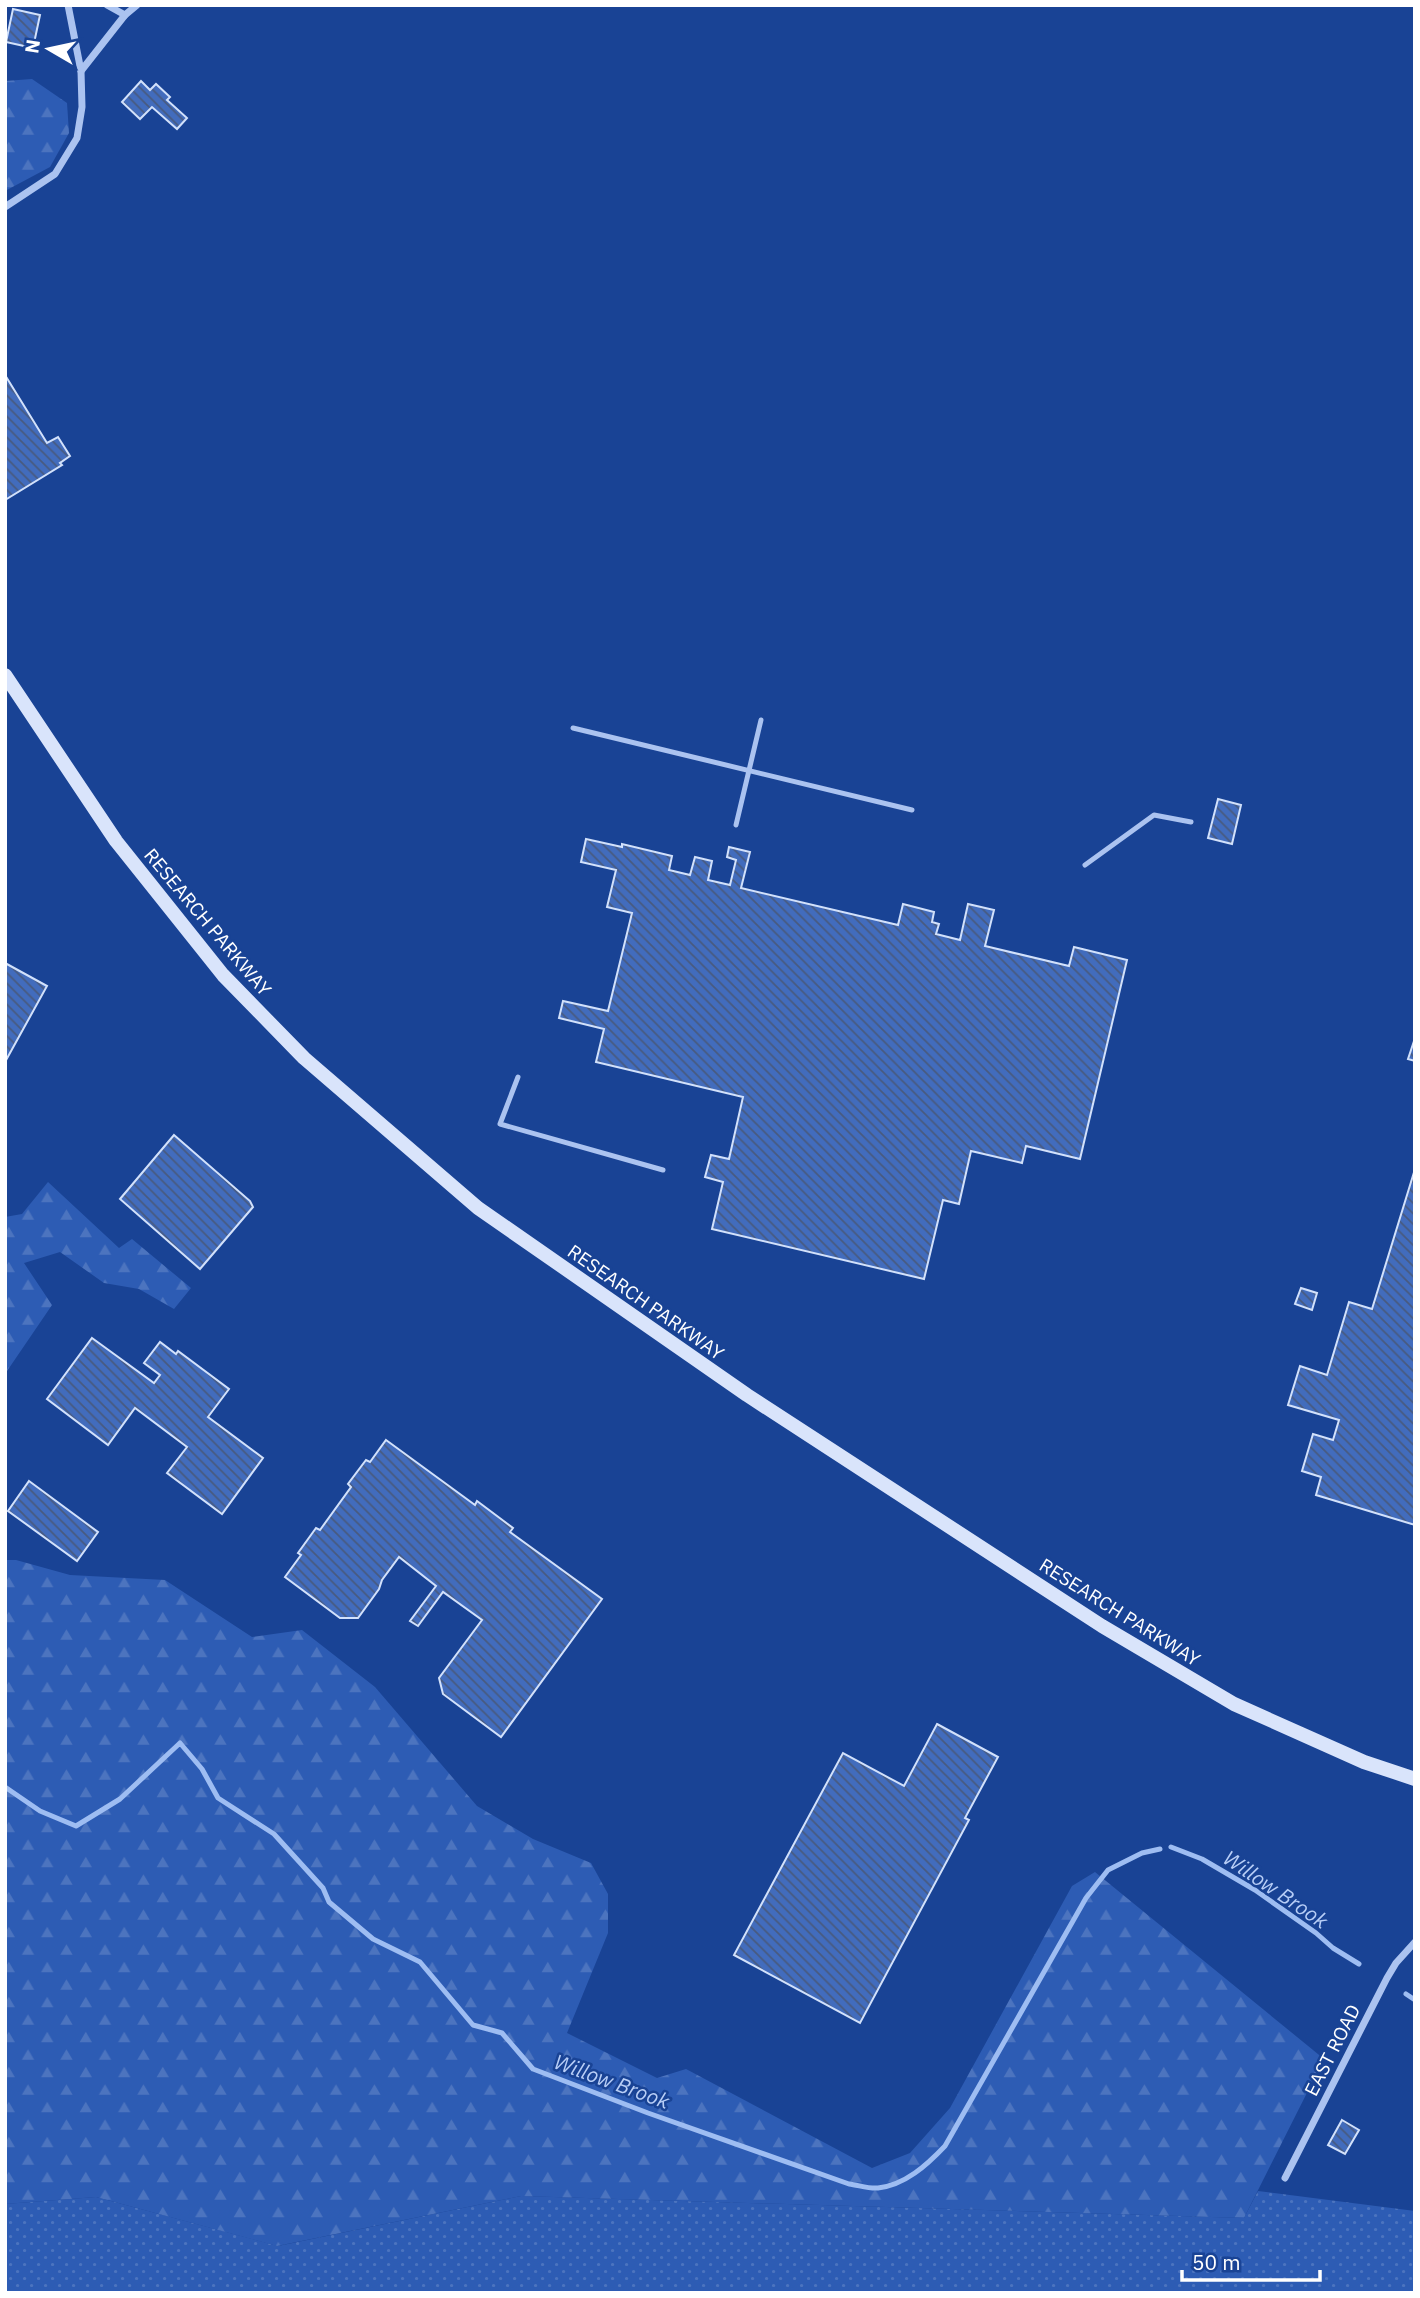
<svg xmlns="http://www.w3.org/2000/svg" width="1420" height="2298" viewBox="0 0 1420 2298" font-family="'IBM Plex Sans',sans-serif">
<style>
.grass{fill:url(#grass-dots)}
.forest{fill:url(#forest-firs)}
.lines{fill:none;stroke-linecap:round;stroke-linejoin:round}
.stream{stroke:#9ebdf2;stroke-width:5}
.building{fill:url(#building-back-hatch);stroke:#d2e1fb;stroke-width:2}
.lane{stroke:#abc3f0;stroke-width:5}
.street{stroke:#abc3f0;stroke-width:7}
.secondary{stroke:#d9e4fb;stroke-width:14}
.labels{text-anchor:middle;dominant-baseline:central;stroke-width:5;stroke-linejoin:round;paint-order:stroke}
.street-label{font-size:19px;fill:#fff;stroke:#194395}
.water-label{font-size:21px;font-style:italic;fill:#b8cef7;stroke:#194395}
</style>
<defs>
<pattern id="grass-dots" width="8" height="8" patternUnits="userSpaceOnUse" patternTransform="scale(1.75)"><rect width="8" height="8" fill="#2d5cb4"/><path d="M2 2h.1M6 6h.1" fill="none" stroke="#4c74bf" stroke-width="1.8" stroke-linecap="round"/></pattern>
<pattern id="forest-firs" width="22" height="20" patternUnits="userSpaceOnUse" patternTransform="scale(1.75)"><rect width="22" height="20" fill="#2d5cb4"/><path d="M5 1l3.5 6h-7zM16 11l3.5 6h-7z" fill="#4c74bf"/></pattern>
<pattern id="building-back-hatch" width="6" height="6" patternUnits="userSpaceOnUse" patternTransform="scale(1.75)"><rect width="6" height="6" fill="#426cbd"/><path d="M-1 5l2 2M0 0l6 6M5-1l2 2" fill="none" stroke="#485a7f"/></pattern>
</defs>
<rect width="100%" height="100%" fill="#194395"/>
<!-- grass -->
<polygon class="grass" points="1258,2191 1415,2211 1415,2293 5,2293 5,2204 96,2197 278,2246 521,2196 1244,2218"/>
<!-- forest -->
<g class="forest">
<polygon points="32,79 67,103 69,133 50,167 5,191 5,81"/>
<polygon points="48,1182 119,1248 132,1239 191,1288 174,1309 139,1289 104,1283 60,1252 24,1263 52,1305 5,1374 5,1217 22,1214"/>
<polygon points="5,1560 16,1560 70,1575 165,1580 252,1637 302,1630 375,1687 477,1806 533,1839 591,1863 608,1894 608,1933 567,2033 657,2078 686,2069 872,2168 910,2153 950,2108 1072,1886 1095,1872 1324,2059 1244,2218 521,2196 277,2246 96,2197 5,2204"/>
</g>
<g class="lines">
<!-- stream -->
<g class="stream">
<path d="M5,1787l35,24 36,15 44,-27 60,-56 22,26 16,29 56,36 49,54 6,14 44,37 47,23 53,63 29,8 31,36 115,44 201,71c9,1 20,5 29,4 27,-3 49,-23 67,-42l141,-248 22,-28 34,-17 18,-4"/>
<polyline points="1171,1847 1202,1859 1255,1890 1316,1933 1333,1948 1359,1964"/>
<polyline points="1406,1994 1415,2000"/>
</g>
</g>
<!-- building -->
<g class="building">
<polygon points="13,9 40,15 33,48 6,42"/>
<polygon points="141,81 150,90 156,84 170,97 167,100 187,118 177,129 152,107 140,119 122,102"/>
<polygon points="5,375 47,443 58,437 70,456 60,463 62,465 5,500"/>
<polygon points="1218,799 1241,805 1232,844 1208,838"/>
<polygon points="586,839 622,847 622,844 672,856 669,870 690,875 695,857 712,861 708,880 730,885 736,860 727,857 729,847 750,852 741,888 898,925 903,904 934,912 932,922 939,924 936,934 960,940 968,904 994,910 985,946 1069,966 1074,947 1127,960 1080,1159 1026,1146 1022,1163 971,1151 959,1204 943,1200 924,1279 712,1229 723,1182 705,1177 711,1155 729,1159 743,1097 596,1062 604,1029 559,1018 563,1001 608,1011 632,913 607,907 616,870 581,862"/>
<polygon points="5,963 47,986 5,1062"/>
<polygon points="1415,1038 1415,1061 1408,1059"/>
<polygon points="174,1135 250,1201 253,1207 200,1269 120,1199"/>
<polygon points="1415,1169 1415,1525 1316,1495 1321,1477 1302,1471 1313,1434 1333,1440 1339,1420 1288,1405 1300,1366 1327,1375 1349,1302 1372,1309"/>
<polygon points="1301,1288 1317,1293 1312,1310 1295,1304"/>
<polygon points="92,1338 154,1383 160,1375 144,1363 160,1342 176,1354 178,1351 229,1389 208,1417 263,1458 222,1514 167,1473 187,1447 135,1408 108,1445 47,1399"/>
<polygon points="386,1440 475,1505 477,1501 513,1528 510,1532 602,1599 501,1737 443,1694 439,1678 482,1620 443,1592 418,1626 410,1621 436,1586 399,1557 382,1580 379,1589 358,1618 340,1618 285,1577 301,1555 298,1553 316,1528 320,1530 351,1487 348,1484 366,1460 370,1462"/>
<polygon points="29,1481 98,1532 77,1561 8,1511"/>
<polygon points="937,1724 998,1757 965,1818 969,1820 860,2023 734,1955 843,1753 904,1786"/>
<polygon points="1342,2120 1359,2130 1345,2154 1328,2145"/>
</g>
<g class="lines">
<!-- lane -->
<g class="lane">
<polyline points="573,728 912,810"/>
<polyline points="736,825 761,720"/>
<polyline points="1085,865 1154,815 1191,822"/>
<polyline points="518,1077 500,1124 663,1170"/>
</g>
<!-- street -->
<g class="street">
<polyline points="107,5 125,15"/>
<polyline points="81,71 125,15 137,5"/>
<polyline points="5,207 55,174 77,138 82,107 81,71 68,5"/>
<polyline points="1285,2178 1387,1978 1396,1963 1415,1942"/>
</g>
<!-- secondary -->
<polyline class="secondary" points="5,675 116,841 223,975 304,1058 478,1208 747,1395 1102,1626 1234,1704 1364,1762 1415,1779"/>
</g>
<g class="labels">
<!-- street labels -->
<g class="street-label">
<text transform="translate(208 922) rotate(50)">RESEARCH PARKWAY</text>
<text transform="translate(646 1302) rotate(35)">RESEARCH PARKWAY</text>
<text transform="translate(1120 1612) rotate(32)">RESEARCH PARKWAY</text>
<text transform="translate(1332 2050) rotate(-63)">EAST ROAD</text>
</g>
<!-- water labels -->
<g class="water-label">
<text transform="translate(1276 1889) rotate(34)">Willow Brook</text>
<text transform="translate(612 2081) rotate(20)">Willow Brook</text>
</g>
</g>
<!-- border -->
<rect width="1420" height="2298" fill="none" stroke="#ffffff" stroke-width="14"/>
<!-- north arrow -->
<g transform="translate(49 49) rotate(279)" stroke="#194395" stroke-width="5" paint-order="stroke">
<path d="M0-5L12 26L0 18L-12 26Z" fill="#ffffff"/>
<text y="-10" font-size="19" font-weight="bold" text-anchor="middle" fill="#ffffff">N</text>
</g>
<!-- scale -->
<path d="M1182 2270v10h138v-10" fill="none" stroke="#ffffff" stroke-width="3.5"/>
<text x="1192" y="2270" font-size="21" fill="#ffffff" stroke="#194395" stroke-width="5" paint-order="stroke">50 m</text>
</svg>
